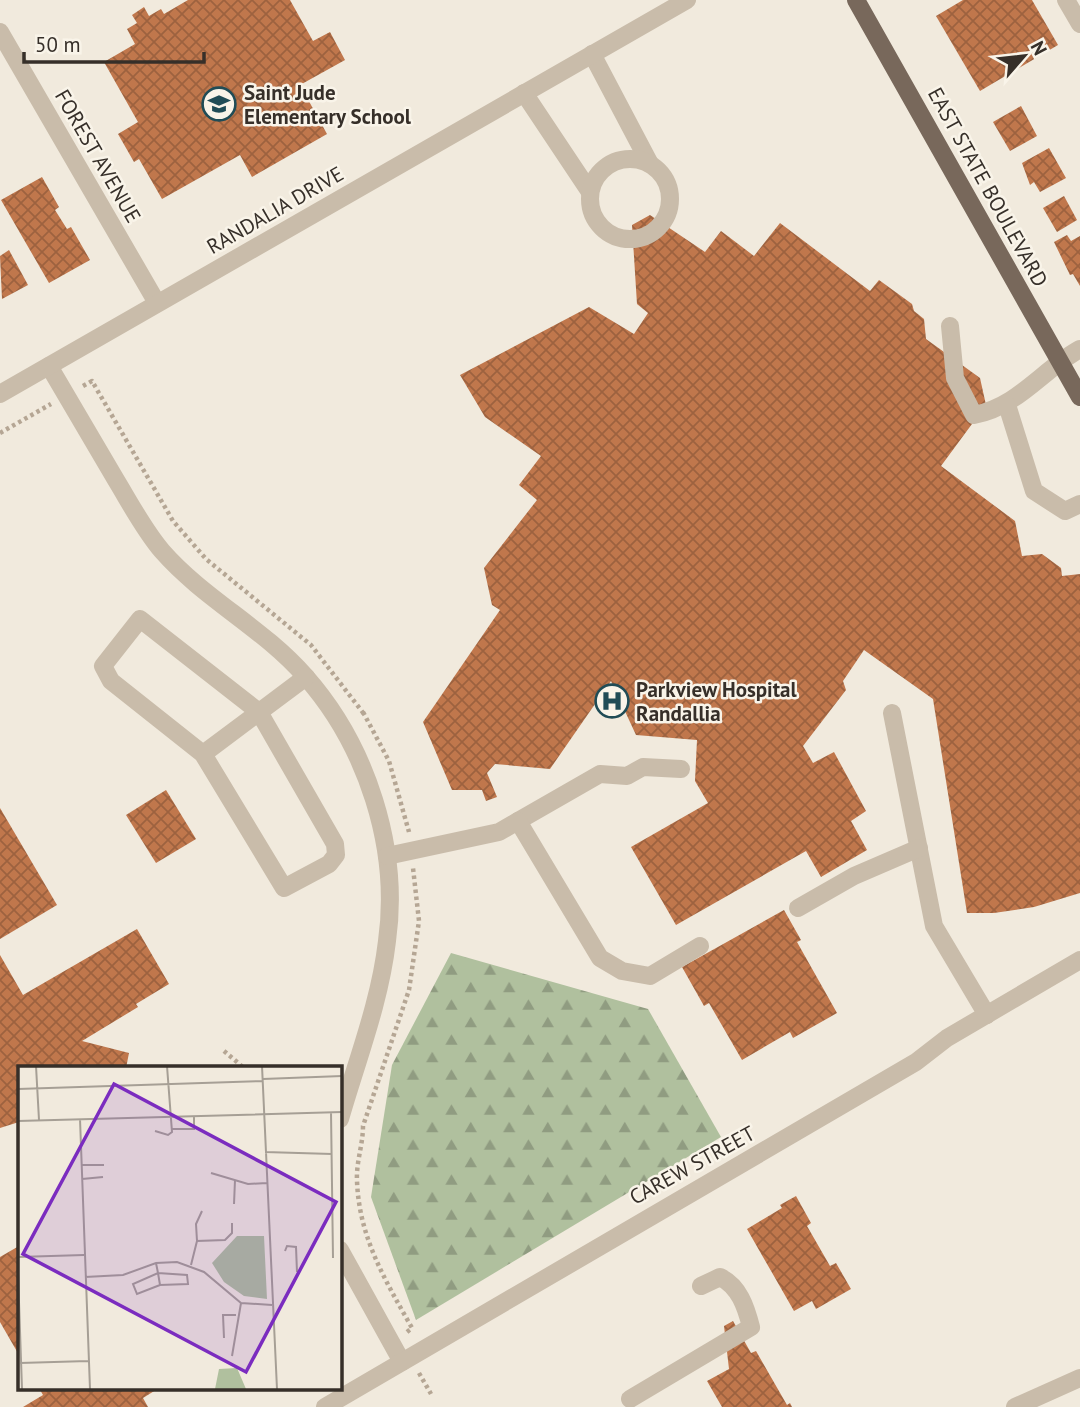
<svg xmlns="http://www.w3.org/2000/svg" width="1080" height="1407" viewBox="0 0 1080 1407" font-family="'PT Sans',sans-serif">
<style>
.forest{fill:url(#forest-firs)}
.building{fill:url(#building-cross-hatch)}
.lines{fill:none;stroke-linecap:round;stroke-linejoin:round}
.path{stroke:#b5a694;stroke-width:4.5;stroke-dasharray:3.5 3.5;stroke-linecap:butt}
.minor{stroke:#c9bcaa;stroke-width:18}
.major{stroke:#78685b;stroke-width:18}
.labels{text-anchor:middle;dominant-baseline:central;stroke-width:5;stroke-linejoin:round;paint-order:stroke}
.poi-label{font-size:21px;font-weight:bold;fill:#362f29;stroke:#f9f4e9;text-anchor:start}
.street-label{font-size:21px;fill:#362f29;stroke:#f9f4e9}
.inset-road{fill:none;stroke:#a69f95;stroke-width:2}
.view{fill:#7b2cbf;fill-opacity:0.15;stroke:#7b2cbf;stroke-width:3.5}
.inset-edge{fill:none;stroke:#362f29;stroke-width:3.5}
</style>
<defs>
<pattern id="forest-firs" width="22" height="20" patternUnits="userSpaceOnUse" patternTransform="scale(1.75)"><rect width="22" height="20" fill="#b0c09e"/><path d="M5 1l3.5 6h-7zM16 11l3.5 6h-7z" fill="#909c81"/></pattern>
<pattern id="building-cross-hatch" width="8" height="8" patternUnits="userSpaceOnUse" patternTransform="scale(1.75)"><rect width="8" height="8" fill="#c0774c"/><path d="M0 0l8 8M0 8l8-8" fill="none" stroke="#9d623f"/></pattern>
</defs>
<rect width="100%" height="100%" fill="#f1eadd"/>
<!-- forest -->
<polygon class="forest" points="451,953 648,1009 721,1137 416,1320 371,1197 392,1065"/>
<!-- building -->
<g class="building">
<polygon points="188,0 290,0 313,41 330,32 345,60 300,85 327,134 252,177 240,155 162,199 139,159 134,162 118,134 138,122 104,62 135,44 127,29 137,23 132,15 144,7 149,16 161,9 164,14"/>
<polygon points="963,0 1032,0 1058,45 980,91 936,16"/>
<polygon points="1021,106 1037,136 1010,151 993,122"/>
<polygon points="1049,148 1066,178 1040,192 1034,182 1030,185 1022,163"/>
<polygon points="42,177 59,207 55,210 67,229 71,227 90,260 49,283 1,200"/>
<polygon points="1064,196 1077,220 1057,232 1043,208"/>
<polygon points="650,215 705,252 721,231 754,256 780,223 870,291 879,280 912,304 914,311 924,319 926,339 980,378 986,405 941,466 1015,521 1022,556 1042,554 1061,568 1062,576 1080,574 1080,893 1034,907 994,913 967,913 933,699 864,650 843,681 846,690 803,746 813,763 834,752 866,811 851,821 867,850 821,877 806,851 676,925 631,847 708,803 695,781 697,740 636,735 611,681 550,769 495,764 487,773 497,797 486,801 482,790 452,790 423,722 500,610 492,605 484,568 537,500 519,485 541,456 485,417 460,375 589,307 634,334 648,313 637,304 632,225"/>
<polygon points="1067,235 1071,241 1080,236 1080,286 1073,274 1070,275 1054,242"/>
<polygon points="9,250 28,285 2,299 0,256"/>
<polygon points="166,790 196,839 156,863 126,815"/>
<polygon points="0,808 57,905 0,939"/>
<polygon points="784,910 801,940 797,942 837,1013 793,1038 790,1032 742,1060 709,1003 704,1006 682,967"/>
<polygon points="137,929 169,984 136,1004 138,1007 82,1041 129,1053 126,1068 19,1068 19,1122 0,1128 0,955 23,995"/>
<polygon points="796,1196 811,1223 807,1226 830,1266 836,1263 851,1289 816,1309 812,1301 794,1311 747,1229 782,1208 780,1205"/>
<polygon points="19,1246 19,1355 0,1322 0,1257"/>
<polygon points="733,1321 751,1353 756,1351 787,1405 790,1403 792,1407 722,1407 707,1381 729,1369 724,1326"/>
<polygon points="39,1388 159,1388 143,1398 148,1407 23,1407 43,1395"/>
</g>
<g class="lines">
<!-- path -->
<g class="path">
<polyline points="83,386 92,381 173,521 206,559 311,645 364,714"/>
<polyline points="0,433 51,404"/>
<polyline points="363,712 389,761 409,832"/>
<polyline points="224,1051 244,1068"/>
<path d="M407,1332l5,-4c-27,-48 -53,-91 -55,-147 -1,-19 6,-36 6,-55l46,-136 10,-69 -6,-53"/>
<polyline points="419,1373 431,1394"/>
</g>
<!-- minor -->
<g class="minor">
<polyline points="1066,0 1080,24"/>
<polyline points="0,32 157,303"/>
<polyline points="592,54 650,164"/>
<polyline points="524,93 590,192"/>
<circle cx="630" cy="199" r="40"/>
<path d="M950,326l5,52 19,37c45,-9 68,-45 106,-66"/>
<path d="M49,366c22,38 45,76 67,114 14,23 28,50 46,71 42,48 101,77 143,125 62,70 95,172 82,265 -7,61 -30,119 -47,178"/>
<polyline points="0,394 687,0"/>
<polyline points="1007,405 1034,491 1065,511 1080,504"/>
<polyline points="892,713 934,926 987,1015"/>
<polyline points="203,754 111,681 103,666 140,619 259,712 335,844 336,855 329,864 284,888 203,754 306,677"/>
<polyline points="518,821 600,774 627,776 643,767 681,769"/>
<polyline points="387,856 499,832 518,821 600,958 622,971 650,976 700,946"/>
<polyline points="798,908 854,876 919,848"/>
<polyline points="340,1250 402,1362"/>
<path d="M630,1399l121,-72c-5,-20 -12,-41 -31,-50l-19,9"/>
<polyline points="325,1407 916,1062 947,1038 1080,960"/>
<polyline points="1015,1407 1080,1378"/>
</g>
<!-- major -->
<polyline class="major" points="856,0 1080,397"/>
</g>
<!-- icons -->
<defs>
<symbol id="school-ring" viewBox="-11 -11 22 22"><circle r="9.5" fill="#f9f4e9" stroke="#204c56" stroke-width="1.5"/><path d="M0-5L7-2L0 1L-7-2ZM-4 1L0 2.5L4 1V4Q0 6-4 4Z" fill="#204c56"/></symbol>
<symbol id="hospital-ring" viewBox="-11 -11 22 22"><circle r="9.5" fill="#f9f4e9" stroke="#204c56" stroke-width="1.5"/><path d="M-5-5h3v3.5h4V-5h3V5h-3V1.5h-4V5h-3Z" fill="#204c56"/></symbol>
</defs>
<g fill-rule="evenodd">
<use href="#school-ring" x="200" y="85" width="38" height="38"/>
<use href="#hospital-ring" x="593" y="682" width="38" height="38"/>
</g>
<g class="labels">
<!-- poi labels -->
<g class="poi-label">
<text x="244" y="92">Saint Jude<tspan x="244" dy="24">Elementary School</tspan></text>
<text x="636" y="689">Parkview Hospital<tspan x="636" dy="24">Randallia</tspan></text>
</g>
<!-- street labels -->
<g class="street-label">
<text transform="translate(98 156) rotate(60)">FOREST AVENUE</text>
<text transform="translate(988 187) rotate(61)">EAST STATE BOULEVARD</text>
<text transform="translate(275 210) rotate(-30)">RANDALIA DRIVE</text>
<text transform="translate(692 1165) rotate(-29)">CAREW STREET</text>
</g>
</g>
<!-- overview -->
<g transform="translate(18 1066)">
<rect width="324" height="324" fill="#f1eadd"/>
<path d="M219,170h27l3,63 -23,-3 -20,-14 -12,-19zM219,302l9,21h-31l4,-20z" fill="#b0c09e"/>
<path class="inset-road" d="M18,0l3,54M244,0l15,323M245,13l79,-3M0,23l245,-8M313,46l2,146M62,53l10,270M0,55l324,-9M154,63h22v-13M137,65l13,4 4,-3 -5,-66M247,86l67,2M64,99h22M193,107l37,11 19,-1M64,113l21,-2M216,138l1,-24M179,175l-1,-17 6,-13M267,185l2,-5 9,1 1,25M0,191l66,-2M138,197l2,10 2,12 28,-1 -1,-9 -29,-2 -25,11 4,10 23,-9M173,199l6,-24 28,-1 7,-7v-10M0,207l4,116M67,211l38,-2 33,-12 21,-1 27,10 37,31 31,2M206,272l-1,-23h13M214,290l9,-53M2,297l68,-2"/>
<path class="view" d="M96,18l222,118 -90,170 -223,-118z"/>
<rect width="324" height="324" class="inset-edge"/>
</g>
<!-- north arrow -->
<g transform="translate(1024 56) rotate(62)" stroke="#f9f4e9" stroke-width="5" paint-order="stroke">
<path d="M0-5L12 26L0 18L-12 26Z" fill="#362f29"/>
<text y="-10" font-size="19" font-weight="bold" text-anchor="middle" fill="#362f29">N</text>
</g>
<!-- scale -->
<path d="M24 52v10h180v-10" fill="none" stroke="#362f29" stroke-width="3.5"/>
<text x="35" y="52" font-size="21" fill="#362f29" stroke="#f9f4e9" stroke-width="5" paint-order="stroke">50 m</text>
</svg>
